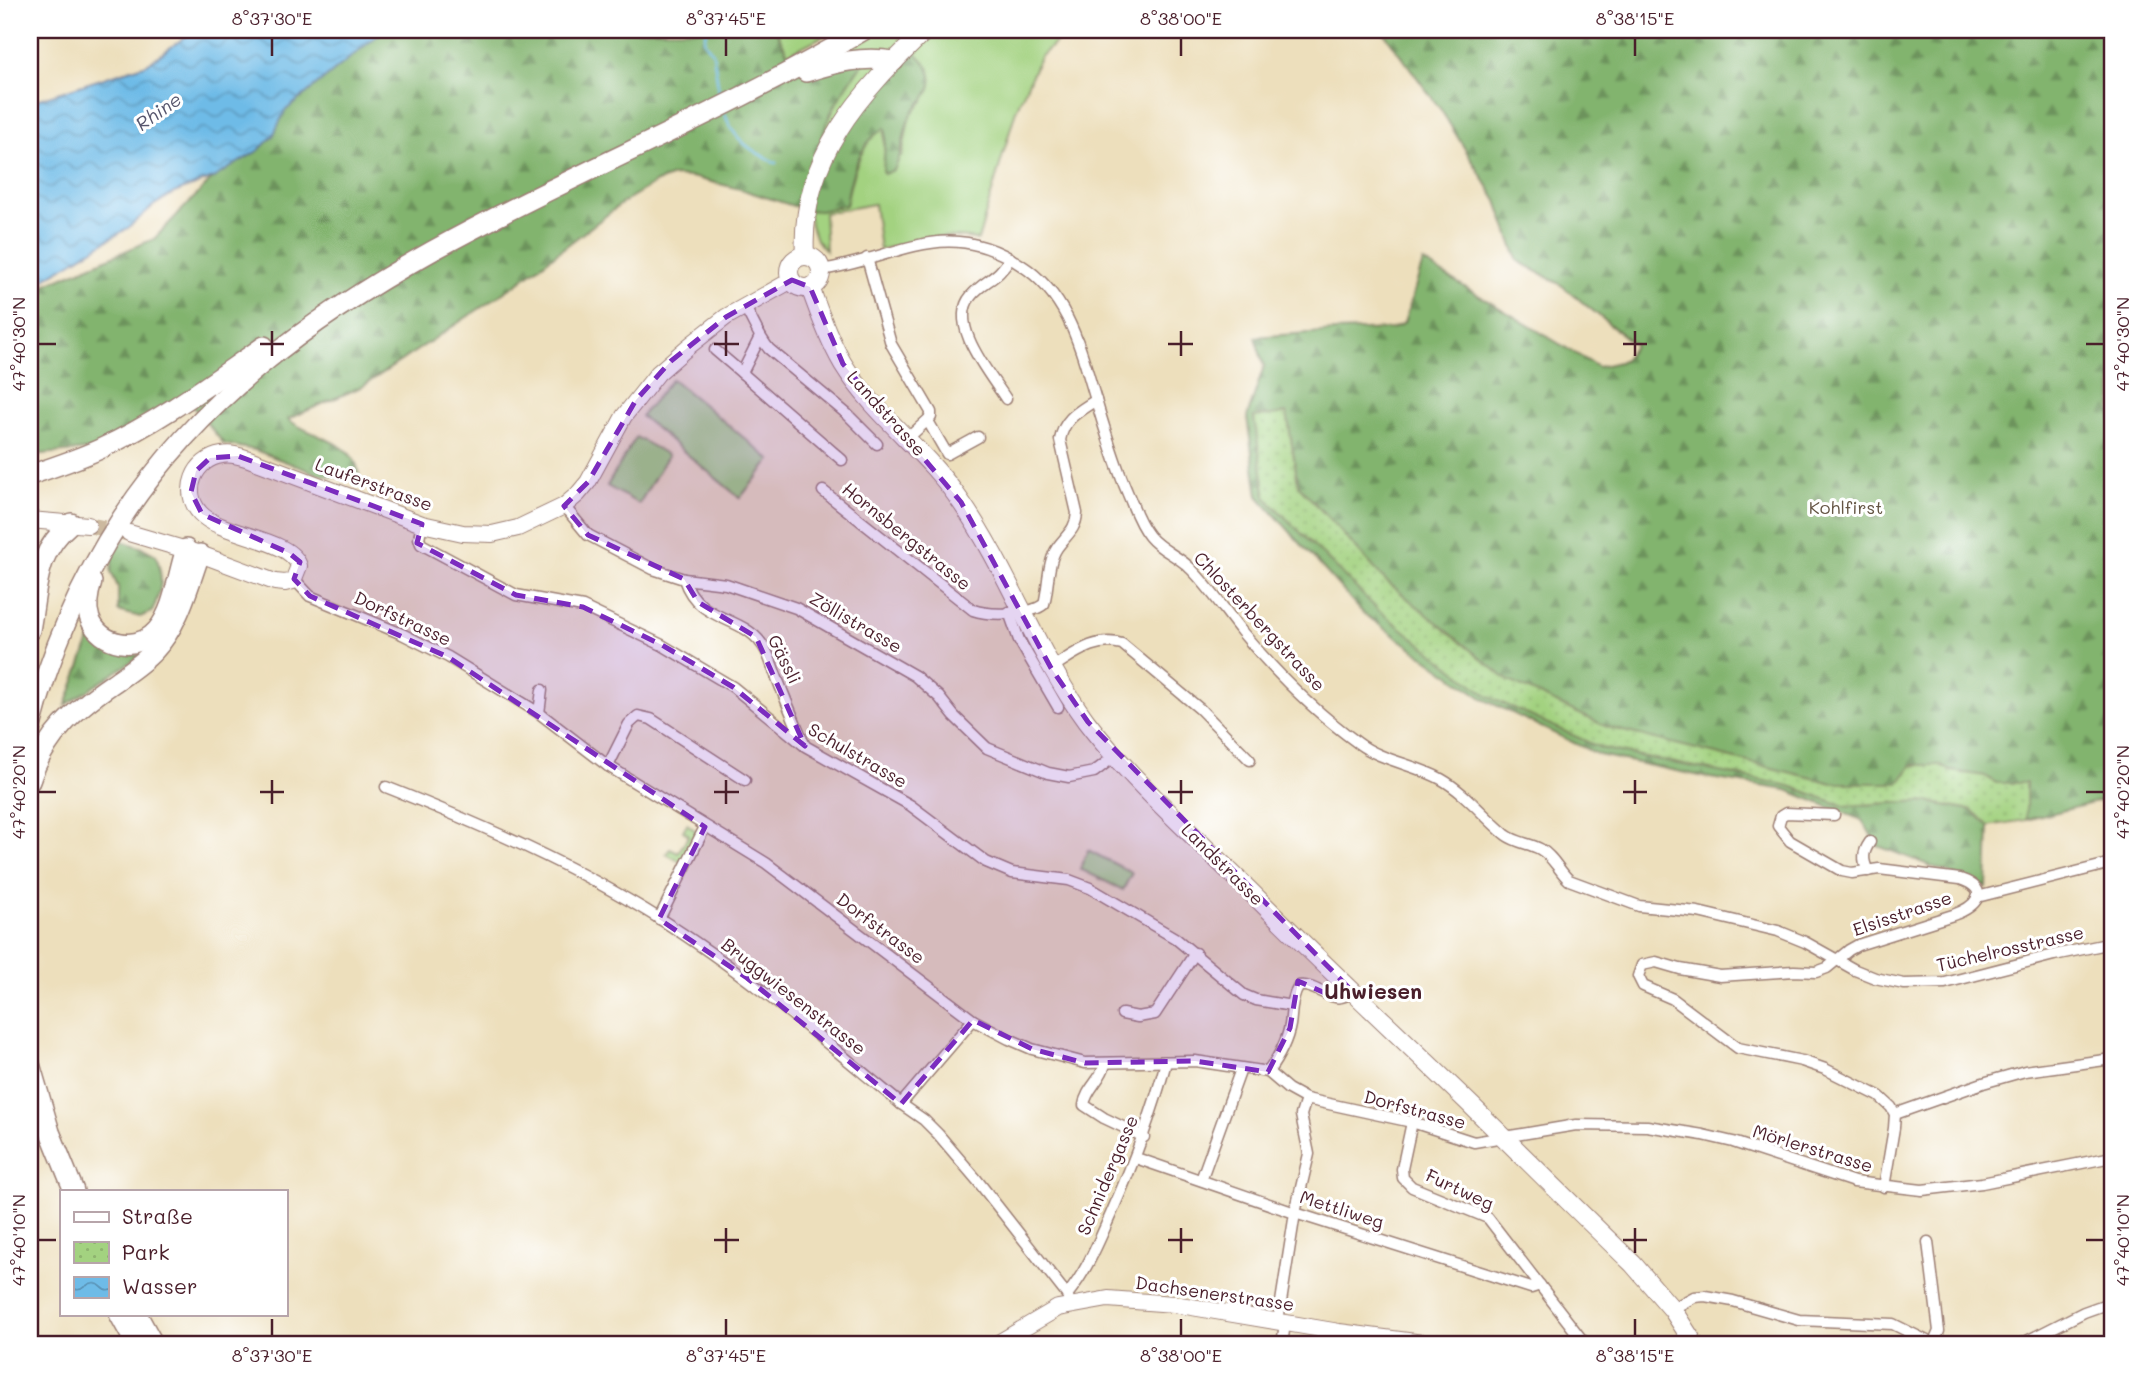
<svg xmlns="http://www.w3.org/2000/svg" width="2142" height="1375" viewBox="0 0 2142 1375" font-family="Mali,sans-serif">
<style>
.grass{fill:#a3d280;stroke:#767856;stroke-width:2}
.forest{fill:url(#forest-firs);stroke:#666a4c;stroke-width:2}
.park{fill:url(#park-dots);stroke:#767856;stroke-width:2}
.water{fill:url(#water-waves);stroke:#5c6d89;stroke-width:2}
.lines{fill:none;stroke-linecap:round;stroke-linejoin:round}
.stream{stroke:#6ebbe7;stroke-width:2.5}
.secondary-tunnel{stroke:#ccb99f;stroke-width:16;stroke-dasharray:16 8;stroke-linecap:butt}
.street-casing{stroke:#9c7f74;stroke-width:13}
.secondary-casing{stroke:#9c7f74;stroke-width:18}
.primary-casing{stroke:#9c7f74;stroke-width:20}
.highway-casing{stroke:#9c7f74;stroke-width:22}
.street{stroke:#fff;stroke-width:10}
.secondary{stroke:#fff;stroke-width:16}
.primary{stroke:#fff;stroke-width:18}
.highway{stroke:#fff;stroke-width:19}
.marked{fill:#7b2cbf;fill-opacity:0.2;stroke:#7b2cbf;stroke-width:5;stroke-dasharray:14 9;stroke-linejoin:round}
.ticks{fill:none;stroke:#4a1f2b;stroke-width:2.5}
.labels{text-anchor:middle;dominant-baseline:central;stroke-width:6;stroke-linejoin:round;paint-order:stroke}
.street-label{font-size:18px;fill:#4a1f2b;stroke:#fff}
.park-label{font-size:18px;fill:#655544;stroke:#fff}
.water-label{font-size:19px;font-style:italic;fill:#57566d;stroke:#fff}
.quarter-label{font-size:21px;font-weight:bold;fill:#4a1f2b;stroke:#fff}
.neatline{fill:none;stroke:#4a1f2b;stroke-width:2.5}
.ticks-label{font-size:18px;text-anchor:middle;fill:#4a1f2b}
</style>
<defs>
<pattern id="forest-firs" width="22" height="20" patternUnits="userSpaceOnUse" patternTransform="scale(1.75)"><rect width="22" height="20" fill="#82b46e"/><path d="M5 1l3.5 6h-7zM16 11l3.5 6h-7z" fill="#6c925b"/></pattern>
<pattern id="park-dots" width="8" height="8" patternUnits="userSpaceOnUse" patternTransform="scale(1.75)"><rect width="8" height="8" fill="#a3d280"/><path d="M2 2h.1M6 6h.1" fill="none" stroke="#8eb46f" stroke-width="1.8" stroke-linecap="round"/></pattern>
<pattern id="water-waves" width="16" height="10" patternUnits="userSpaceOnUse" patternTransform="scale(1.75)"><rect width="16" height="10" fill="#6ebbe7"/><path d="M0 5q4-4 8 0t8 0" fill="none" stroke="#5c97bb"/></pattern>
</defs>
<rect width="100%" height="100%" fill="#fff"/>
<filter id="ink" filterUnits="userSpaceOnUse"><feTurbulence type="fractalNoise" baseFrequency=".0143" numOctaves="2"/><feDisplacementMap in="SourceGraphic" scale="14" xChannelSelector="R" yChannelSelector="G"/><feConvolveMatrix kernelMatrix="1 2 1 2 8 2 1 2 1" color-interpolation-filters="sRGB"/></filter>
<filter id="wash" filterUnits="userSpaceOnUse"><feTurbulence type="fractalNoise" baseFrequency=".00686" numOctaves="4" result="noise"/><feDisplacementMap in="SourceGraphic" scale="28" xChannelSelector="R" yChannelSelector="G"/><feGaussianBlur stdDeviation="1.57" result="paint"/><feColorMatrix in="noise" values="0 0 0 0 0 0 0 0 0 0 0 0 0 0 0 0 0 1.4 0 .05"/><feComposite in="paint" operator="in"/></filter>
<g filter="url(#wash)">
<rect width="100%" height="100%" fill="#eddfbc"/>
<!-- grass -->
<g class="grass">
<polygon points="776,30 835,30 788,54"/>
<path d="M871,30h198l-29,27 -24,53 -38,130c-34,-8 -65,0 -98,10l-6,-46 -50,9 2,38 -10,-11 -10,-30 40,-5c5,-27 13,-62 39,-78l-1,22 18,7 7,-38 16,-20 -108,74 3,-31 17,-40 -12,-36z"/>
<polygon points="672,379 771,460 740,498 641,416"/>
<polygon points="636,437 668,455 639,504 607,486"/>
<polygon points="687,824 695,830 696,833 681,862 666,854 670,849 678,853 689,835 683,831"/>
<polygon points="1088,850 1132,873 1123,890 1080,869"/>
</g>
<!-- forest -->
<g class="forest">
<path d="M384,30h392l20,41 70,-13c-28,41 -44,59 -49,110l92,-121c17,14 32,30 15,52 -5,6 -11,10 -14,18 -8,17 -6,35 -16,53l-10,4 -1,-3 3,-38 -1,-5c-27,15 -35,50 -39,77l-26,6 -14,-1 -66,-21 -49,-12 -18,-1 -16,6 -32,19 -110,84 -152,101 -75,33c20,19 70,20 71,59l-3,2 -38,-6 -63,-24 -31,-6 -37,-45 -87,50 -70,6v-164l124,-52 59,-61 46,-28 14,-14 11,-25z"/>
<polygon points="1382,30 2112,30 2112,798 2026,820 2026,783 1996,783 1985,776 1951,771 1941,765 1899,783 1832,783 1607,727 1507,680 1385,580 1298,485 1287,413 1255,417 1254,417 1377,609 1600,748 1790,786 1844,806 1922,801 1972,810 1989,826 1987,887 1878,846 1862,820 1787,790 1710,778 1599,755 1485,700 1363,613 1258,496 1247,417 1264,366 1255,337 1336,331 1392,329 1404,323 1423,262 1598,367 1623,361 1635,345 1560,284 1518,261 1497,201 1441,110"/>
<path d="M122,541l21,7 13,7c8,25 6,33 -4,57l-12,5 -22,-6v-24l-7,-15 2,-19z"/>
<polygon points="90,640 107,649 140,656 66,705"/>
</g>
<!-- park -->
<polygon class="park" points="1287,413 1298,485 1385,580 1507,680 1607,727 1832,783 1899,783 1912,765 1941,765 1951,771 1985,776 1996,783 2026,783 2026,820 1989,826 1972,810 1922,801 1844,806 1790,786 1601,748 1489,697 1377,609 1266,498 1254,417"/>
<!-- water -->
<polygon class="water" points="195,30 384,30 285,111 273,136 259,150 213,178 174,193 153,206 128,228 41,281 30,284 30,102 147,64"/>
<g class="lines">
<!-- stream -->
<g class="stream">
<polyline points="706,30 704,41 713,53 720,98"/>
<path d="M725,114c8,26 28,38 51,49"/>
</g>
</g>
</g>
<g filter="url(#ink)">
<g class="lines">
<!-- secondary-tunnel -->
<polyline class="secondary-tunnel" points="88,525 126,533"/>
<defs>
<g id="street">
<polyline points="867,258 891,344 931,412 931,417 908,438"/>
<path d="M821,270c76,-11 124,-55 200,-5 47,30 59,82 74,132 10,33 19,65 33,97 6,14 11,30 21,42 12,15 30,20 42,33 19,19 34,42 51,63 33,40 73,80 116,111 24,18 56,21 83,36 25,14 43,38 65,56 11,8 23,8 34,14 13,7 19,22 29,31l70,26 59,6 80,19 27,11 50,28 20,8 29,6 41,-1 109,-28 58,-12"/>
<path d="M744,306c9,14 14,30 25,43l78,65 30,30"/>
<polyline points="760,337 742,373 842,460"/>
<polyline points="715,350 742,373"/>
<path d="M1006,399c-16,-25 -59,-75 -35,-103 14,-17 27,-16 39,-38"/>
<polyline points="928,421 947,454 978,437"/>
<path d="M823,491l150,119c17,6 58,5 71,-6 5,-18 3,-41 13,-56 9,-13 19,-18 20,-35l-17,-73c4,-22 18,-28 36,-40"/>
<polyline points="564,506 588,535 653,569 684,579 726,584 796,608 915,676 939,697 954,716 987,748 1048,773 1069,777 1094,772 1115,756"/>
<polyline points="422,524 419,538 421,544 516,595 583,607 662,645 733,687 805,746 910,805 986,862 1012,873 1069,880 1090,888 1175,938 1244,995 1256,1000 1292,1006"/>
<polyline points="294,579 310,596 402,634 448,657 539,713 608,766 766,863 973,1020 1009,1039 1032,1049 1085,1063 1195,1061 1268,1072 1288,1089 1306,1099 1412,1122 1474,1142 1576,1125 1647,1126 1703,1135 1733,1142 1854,1182 1922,1190 1982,1183 2112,1157"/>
<path d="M684,579c14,43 56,36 77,64 7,8 10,20 14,30 9,23 19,47 29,71"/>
<polyline points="1009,612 1019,640 1058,707"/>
<path d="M1051,668c22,-13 44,-32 71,-24l78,65 50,51"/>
<polyline points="539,713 542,690"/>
<polyline points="608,766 629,724 638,716 651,719 745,780"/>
<path d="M386,787c94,37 188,78 274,132 86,54 163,121 241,185l23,16 14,14 39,46 90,115 4,9"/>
<path d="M1834,815l-48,-2 -5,3 -3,10 12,15 52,30 10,2 27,-4 81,10c33,11 15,28 -7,36l-95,30 -9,5 -22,18 -11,4 -22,-1 -74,5 -40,-7 -24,-7 -14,3 -4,11 5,10 30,13 65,49 64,13 23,8 54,27 12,11 4,7 -1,14 -10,59"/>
<path d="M1868,871c-6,-12 -5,-19 2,-29"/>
<polyline points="1977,897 2108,864"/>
<polyline points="659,919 705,827"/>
<polyline points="1122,1014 1138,1017 1155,1014 1195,953"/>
<path d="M1105,1064c-3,15 -19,25 -21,41l20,13 40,19"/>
<path d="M1268,1072c10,-14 19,-30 22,-47 2,-13 1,-27 9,-39 19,-3 35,23 53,5"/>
<polyline points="901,1104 973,1020"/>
<polyline points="1895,1114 1983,1083 2025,1071 2112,1059"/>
<polyline points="1412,1122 1402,1169 1403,1178 1412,1187 1488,1218 1586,1345"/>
<polyline points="1136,1158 1295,1213 1531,1288 1540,1285"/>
<polyline points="1201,1180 1241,1069"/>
<polyline points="1928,1242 1939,1331 1933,1345"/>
<path d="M1067,1295c20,-24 31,-52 44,-81 22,-50 41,-99 55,-152"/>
<polyline points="1672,1309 1694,1297 1705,1296 1733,1301 1799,1320 1893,1324 1935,1345"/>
<polyline points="1278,1321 1295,1213 1309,1154 1301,1115 1306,1099"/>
<polyline points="1282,1345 1285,1323"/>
<polyline points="2019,1345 2084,1312 2112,1302"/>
</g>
<g id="secondary">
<polyline points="30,520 88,525"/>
<path d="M129,533l71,21 75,28 10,1 8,-2 6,-15c-8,-28 -78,-30 -99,-53 -19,-21 -6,-54 22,-58 9,-2 18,1 27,4l173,65 41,9 29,1 26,-6 46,-22 14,-12 10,-12 36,-66 34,-43 31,-27 37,-29 66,-37"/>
<polyline points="995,1345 1058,1308 1108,1299 1174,1304 1339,1332 1438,1345"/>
</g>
<g id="primary">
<path d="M805,256c-6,-98 55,-163 121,-226"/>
<circle cx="805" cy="272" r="16"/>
<path d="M810,287c9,26 19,53 33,77 32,52 84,87 118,138 48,69 75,151 125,219 47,62 115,121 171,177 72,72 146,141 219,212 52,51 104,103 157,154l39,45 23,36"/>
</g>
<g id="highway">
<path d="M806,72c31,-10 56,-16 88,-11"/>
<path d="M30,475c24,-8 48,-16 70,-26 59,-27 111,-66 164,-103"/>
<path d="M92,582c-4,12 -6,26 -2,37 11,27 48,33 67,11 18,-22 20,-55 29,-81"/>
<path d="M30,630c8,-43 5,-77 41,-107"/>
<path d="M30,730c111,-433 500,-503 834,-700"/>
<path d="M30,781c15,-45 44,-71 82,-97 14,-10 30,-20 42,-33 25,-26 34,-64 46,-97"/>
<polyline points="30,1064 50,1132 74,1191"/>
<polyline points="119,1314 136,1345"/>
<polyline points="137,1314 154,1345"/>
</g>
</defs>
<!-- street casing -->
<use href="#street" class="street-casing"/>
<!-- secondary casing -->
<use href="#secondary" class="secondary-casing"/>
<!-- primary casing -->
<use href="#primary" class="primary-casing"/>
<!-- highway casing -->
<use href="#highway" class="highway-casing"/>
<!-- street -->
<use href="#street" class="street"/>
<!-- secondary -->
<use href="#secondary" class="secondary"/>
<!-- primary -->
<use href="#primary" class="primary"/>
<!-- highway -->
<use href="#highway" class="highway"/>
</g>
</g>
<!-- marked area -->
<path class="marked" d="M792,280l18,7 33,77 118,138 90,166 37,54 264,269 -16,7 -38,-17 -8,47 -22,44 -73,-11 -110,2 -53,-14 -59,-29 -72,84 -154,-126 -88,-59 46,-92 -257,-170 -138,-61 -16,-17 6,-17 -11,-9 -87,-39 -11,-22 5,-21 14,-13 28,-2 184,68 -5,19 99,52 67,12 79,38 71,42 72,59 -49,-109 -58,-35 -14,-23 -96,-44 -24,-29 24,-24 48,-82 35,-39 55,-44z"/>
<!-- ticks -->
<path class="ticks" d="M272,38v18M726,38v18M1181,38v18M1635,38v18M272,331v25M726,331v25M1181,331v25M1635,331v25M38,344h18M260,344h24M714,344h25M1168,344h25M1623,344h24M2086,344h18M272,780v24M726,780v24M1181,780v24M1635,780v24M38,792h18M260,792h24M714,792h25M1168,792h25M1623,792h24M2086,792h18M726,1228v25M1181,1228v25M1635,1228v25M38,1240h18M714,1240h25M1168,1240h25M1623,1240h24M2086,1240h18M272,1319v17M726,1319v17M1181,1319v17M1635,1319v17"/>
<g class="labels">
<!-- street labels -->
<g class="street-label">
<text transform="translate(887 413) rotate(48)">Landstrasse</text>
<text transform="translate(374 484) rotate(20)">Lauferstrasse</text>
<text transform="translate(907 536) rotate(39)">Hornsbergstrasse</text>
<text transform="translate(403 618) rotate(25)">Dorfstrasse</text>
<text transform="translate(1260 621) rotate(47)">Chlosterbergstrasse</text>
<text transform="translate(856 622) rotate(30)">Zöllistrasse</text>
<text transform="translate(785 659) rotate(64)">Gässli</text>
<text transform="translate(858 755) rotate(30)">Schulstrasse</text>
<text transform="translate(1223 864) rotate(45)">Landstrasse</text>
<text transform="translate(1902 913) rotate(-19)">Elsisstrasse</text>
<text transform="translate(881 928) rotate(37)">Dorfstrasse</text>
<text transform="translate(2010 948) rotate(-13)">Tüchelrosstrasse</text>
<text transform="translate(794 996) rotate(38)">Bruggwiesenstrasse</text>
<text transform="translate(1415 1109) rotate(15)">Dorfstrasse</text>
<text transform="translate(1813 1148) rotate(17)">Mörlerstrasse</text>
<text transform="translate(1107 1175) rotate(-67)">Schnidergasse</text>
<text transform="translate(1460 1189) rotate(25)">Furtweg</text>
<text transform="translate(1342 1209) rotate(18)">Mettliweg</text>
<text transform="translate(1215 1293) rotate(8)">Dachsenerstrasse</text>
</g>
<!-- park labels -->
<g class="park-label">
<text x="1846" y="507">Kohlfirst</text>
</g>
<!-- water labels -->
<g class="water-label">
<text transform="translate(158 111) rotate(-35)">Rhine</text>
</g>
<!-- quarter labels -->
<g class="quarter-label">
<text x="1373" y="990">Uhwiesen</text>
</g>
</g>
<!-- margin -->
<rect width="2142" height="1375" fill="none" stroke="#fff" stroke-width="77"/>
<!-- legend -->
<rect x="60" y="1190" width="228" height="126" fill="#ffffff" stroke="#b7a5aa" stroke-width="2"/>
<rect x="74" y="1212" width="35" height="10" fill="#ffffff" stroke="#b7a5aa" stroke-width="2"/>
<text x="122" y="1224" font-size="21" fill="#4a1f2b">Straße</text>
<rect x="74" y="1242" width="35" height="21" fill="url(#park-dots)" stroke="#b7a5aa" stroke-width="2"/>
<text x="122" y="1260" font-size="21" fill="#4a1f2b">Park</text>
<rect x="74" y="1277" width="35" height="21" fill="url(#water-waves)" stroke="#b7a5aa" stroke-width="2"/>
<text x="122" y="1294" font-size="21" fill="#4a1f2b">Wasser</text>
<rect x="38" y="38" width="2066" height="1298" class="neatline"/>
<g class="ticks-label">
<text x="272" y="25">8°37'30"E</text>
<text x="726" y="25">8°37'45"E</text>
<text x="1181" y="25">8°38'00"E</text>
<text x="1635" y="25">8°38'15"E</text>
<text transform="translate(19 344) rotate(-90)" y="6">47°40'30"N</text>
<text transform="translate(2123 344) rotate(-90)" y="6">47°40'30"N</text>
<text transform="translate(19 792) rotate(-90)" y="6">47°40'20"N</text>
<text transform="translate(2123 792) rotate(-90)" y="6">47°40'20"N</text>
<text transform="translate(19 1240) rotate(-90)" y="6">47°40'10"N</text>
<text transform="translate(2123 1240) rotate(-90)" y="6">47°40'10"N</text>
<text x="272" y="1362">8°37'30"E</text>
<text x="726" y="1362">8°37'45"E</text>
<text x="1181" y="1362">8°38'00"E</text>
<text x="1635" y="1362">8°38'15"E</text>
</g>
</svg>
